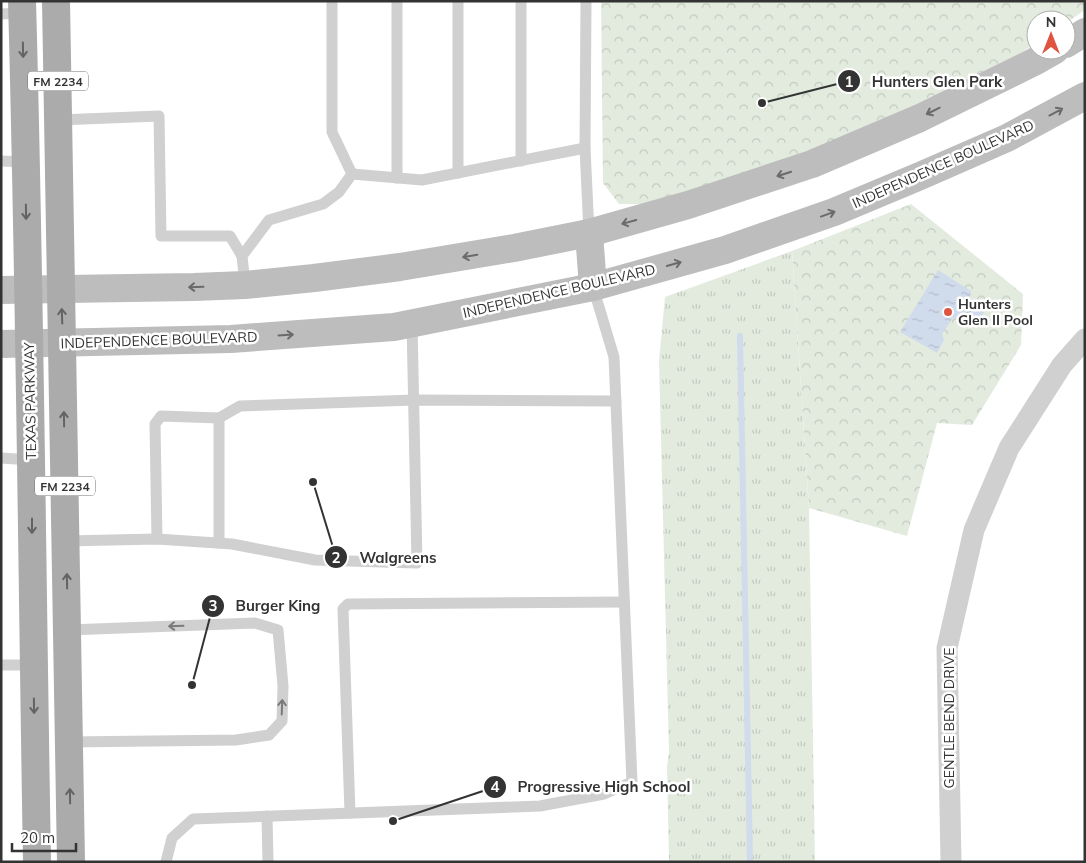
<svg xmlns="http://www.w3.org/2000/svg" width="1086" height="863" viewBox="0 0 1086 863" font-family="Mulish,sans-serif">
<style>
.grass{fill:url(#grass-tufts)}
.park{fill:url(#park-crowns)}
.water{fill:url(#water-ripples)}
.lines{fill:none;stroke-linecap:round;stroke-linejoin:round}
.stream{stroke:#d0dbec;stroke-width:6}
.lane{stroke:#d0d0d0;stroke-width:11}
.street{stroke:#d0d0d0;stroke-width:21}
.secondary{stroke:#bdbdbd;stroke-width:28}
.primary{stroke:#ababab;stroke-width:28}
.oneway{stroke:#636363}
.oneway2{stroke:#6a6a6a}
.oneway3{stroke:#7a7a7a}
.poi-dot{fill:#de5440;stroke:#fff;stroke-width:2}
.labels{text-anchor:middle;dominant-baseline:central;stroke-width:5;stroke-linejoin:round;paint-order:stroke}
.shield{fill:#fff;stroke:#707070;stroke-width:1}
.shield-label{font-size:12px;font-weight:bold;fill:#333}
.street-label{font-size:14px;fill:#333;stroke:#fff}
.poi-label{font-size:14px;font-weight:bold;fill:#333;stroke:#fff;text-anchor:start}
.leader{fill:none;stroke:#333;stroke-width:2}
.callout-dot{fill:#333;stroke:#fff;stroke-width:2}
.mark-label{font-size:15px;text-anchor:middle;font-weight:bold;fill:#fff}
.callout-label{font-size:15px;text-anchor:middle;font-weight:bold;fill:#333;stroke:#fff;stroke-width:5;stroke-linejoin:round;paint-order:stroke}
</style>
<defs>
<pattern id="grass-tufts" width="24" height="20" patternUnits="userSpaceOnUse" patternTransform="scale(1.25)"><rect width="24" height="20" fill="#e3ebdf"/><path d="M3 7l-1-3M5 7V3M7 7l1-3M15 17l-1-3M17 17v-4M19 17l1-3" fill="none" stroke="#c3cac0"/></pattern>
<pattern id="park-crowns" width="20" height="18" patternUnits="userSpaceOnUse" patternTransform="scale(1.25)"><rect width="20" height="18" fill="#e3ebdf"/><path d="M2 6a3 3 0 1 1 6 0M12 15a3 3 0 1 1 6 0" fill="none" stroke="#c3cac0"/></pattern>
<pattern id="water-ripples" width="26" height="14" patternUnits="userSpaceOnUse" patternTransform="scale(1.25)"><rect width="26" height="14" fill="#d0dbec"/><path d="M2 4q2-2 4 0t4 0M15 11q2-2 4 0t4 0" fill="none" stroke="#b3bccb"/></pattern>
</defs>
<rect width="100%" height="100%" fill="#fff"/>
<!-- grass -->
<polygon class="grass" points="792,251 809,508 815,862 669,862 667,767 669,752 659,361 665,297"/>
<!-- park -->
<g class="park">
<polygon points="601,1 1085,1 1085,10 1066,23 1066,20 1036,20 1036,43 1023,52 819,153 647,204 619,204 603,183"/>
<polygon points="911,204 1023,294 1021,345 972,425 937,423 907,536 809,508 792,251"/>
</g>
<!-- water -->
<polygon class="water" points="938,270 971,291 970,298 986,309 976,325 960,316 952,319 942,334 944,340 937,353 900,332"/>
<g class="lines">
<!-- stream -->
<polyline class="stream" points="740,336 750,862"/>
<!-- lane -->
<g class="lane">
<polyline points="397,1 397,178"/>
<polyline points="458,1 458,173"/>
<polyline points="586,1 585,148 589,233"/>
<polyline points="1,14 22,13"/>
<polyline points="59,120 159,116 161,236 230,236 242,256"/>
<polyline points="1,161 25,162"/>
<polyline points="521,161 521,1"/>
<polyline points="352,174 422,180 585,148"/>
<polyline points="245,285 242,256 269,220 323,204 339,192 352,174 332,132 332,1"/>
<polyline points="1,458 31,460"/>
<polyline points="157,539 155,424 161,416 219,418"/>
<polyline points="66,541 157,539 232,544 315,560 417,563 412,323"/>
<polyline points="219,543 219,418 240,406 414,400 616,401"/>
<polyline points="68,630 255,623 278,630 283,686 282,721 269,735 236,740 69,742"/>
<polyline points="1,665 33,665"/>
<polyline points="350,813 343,609 348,604 624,602"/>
<polyline points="267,816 268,862"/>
<polyline points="166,862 172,838 193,819 540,806 604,794 632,782 614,357 593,287"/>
</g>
<!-- street -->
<polyline class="street" points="951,862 947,648 974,530 1009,448 1062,365 1085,339"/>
<!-- secondary -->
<g class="secondary">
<polyline points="1066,44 1085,32"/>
<polyline points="589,233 593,287"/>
<polyline points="1,290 194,287 245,285 314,278 400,267 514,248 589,233 688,205 812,164 920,118 1034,62 1055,50"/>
<polyline points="1,344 231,339 394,327 593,287 725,250 834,212 920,176 1007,138 1085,96"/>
</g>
<!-- primary -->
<g class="primary">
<path d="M22,1c8,287 10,574 15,861"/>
<polyline points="56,1 71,862"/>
</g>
</g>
<!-- one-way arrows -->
<defs><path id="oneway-shaft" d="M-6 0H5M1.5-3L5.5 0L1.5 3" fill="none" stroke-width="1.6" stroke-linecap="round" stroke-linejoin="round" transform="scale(1.25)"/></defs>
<g class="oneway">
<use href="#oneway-shaft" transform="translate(23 50) rotate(89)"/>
<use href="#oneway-shaft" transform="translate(26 212) rotate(89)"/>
<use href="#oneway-shaft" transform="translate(62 316) rotate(-92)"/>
<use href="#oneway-shaft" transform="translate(64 419) rotate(-91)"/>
<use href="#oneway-shaft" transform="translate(32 526) rotate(90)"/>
<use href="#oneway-shaft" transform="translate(67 581) rotate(-91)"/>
<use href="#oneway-shaft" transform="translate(34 706) rotate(89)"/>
<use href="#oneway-shaft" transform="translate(70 796) rotate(-91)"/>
</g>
<g class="oneway2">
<use href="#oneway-shaft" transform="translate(933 111) rotate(154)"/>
<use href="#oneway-shaft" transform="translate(1056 112) rotate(-28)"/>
<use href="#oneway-shaft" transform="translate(784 174) rotate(162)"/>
<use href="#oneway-shaft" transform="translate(828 214) rotate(-20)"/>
<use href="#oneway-shaft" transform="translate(629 222) rotate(165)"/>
<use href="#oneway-shaft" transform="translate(470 256) rotate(170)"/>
<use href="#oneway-shaft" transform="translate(674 264) rotate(-16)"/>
<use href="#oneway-shaft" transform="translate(196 287) rotate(178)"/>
<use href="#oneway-shaft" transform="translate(286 335) rotate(-4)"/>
</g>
<g class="oneway3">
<use href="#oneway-shaft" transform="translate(176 626) rotate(178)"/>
<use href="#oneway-shaft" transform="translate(282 707) rotate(-88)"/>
</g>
<!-- markers -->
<circle class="poi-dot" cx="948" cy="312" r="5"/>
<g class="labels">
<!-- shield labels -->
<g class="shield">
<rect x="28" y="71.5" width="60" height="19" rx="4"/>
<rect x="35" y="476.5" width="60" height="19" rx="4"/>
</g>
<g class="shield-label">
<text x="58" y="81">FM 2234</text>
<text x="65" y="486">FM 2234</text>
</g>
<!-- street labels -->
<g class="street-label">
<text transform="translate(943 164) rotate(-24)">INDEPENDENCE BOULEVARD</text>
<text transform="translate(559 291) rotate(-13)">INDEPENDENCE BOULEVARD</text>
<text transform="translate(159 340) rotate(-2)">INDEPENDENCE BOULEVARD</text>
<text transform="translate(30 401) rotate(-91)">TEXAS PARKWAY</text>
<text transform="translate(949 718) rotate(-90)">GENTLE BEND DRIVE</text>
</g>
<!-- poi labels -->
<g class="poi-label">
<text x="958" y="304">Hunters<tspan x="958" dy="16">Glen II Pool</tspan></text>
</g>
</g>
<!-- callouts -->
<path class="leader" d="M762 103L849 81M313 482L336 557M192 685L213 606M393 821L495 787"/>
<g class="callout-dot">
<circle cx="762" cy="103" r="5"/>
<circle cx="313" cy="482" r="5"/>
<circle cx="192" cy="685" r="5"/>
<circle cx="393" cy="821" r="5"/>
<circle cx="849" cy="81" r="12"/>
<circle cx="336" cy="557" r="12"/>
<circle cx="213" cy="606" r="12"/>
<circle cx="495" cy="787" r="12"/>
</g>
<g class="mark-label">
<text x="849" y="87">1</text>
<text x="336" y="563">2</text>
<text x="213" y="611">3</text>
<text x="495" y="792">4</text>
</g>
<g class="callout-label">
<text x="937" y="87">Hunters Glen Park</text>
<text x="398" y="563">Walgreens</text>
<text x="278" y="611">Burger King</text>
<text x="604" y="792">Progressive High School</text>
</g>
<!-- border -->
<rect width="1086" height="863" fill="none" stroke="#333333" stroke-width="5"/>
<!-- north arrow -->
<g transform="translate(1051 35)"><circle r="24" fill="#ffffff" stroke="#adadad"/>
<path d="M0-4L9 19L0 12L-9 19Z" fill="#de5440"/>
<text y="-8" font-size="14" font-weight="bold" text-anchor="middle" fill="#333333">N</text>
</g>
<!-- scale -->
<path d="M12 843v8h64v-8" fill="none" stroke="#333333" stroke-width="2.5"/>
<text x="20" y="843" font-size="15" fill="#333333" stroke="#ffffff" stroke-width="4" paint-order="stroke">20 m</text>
</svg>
